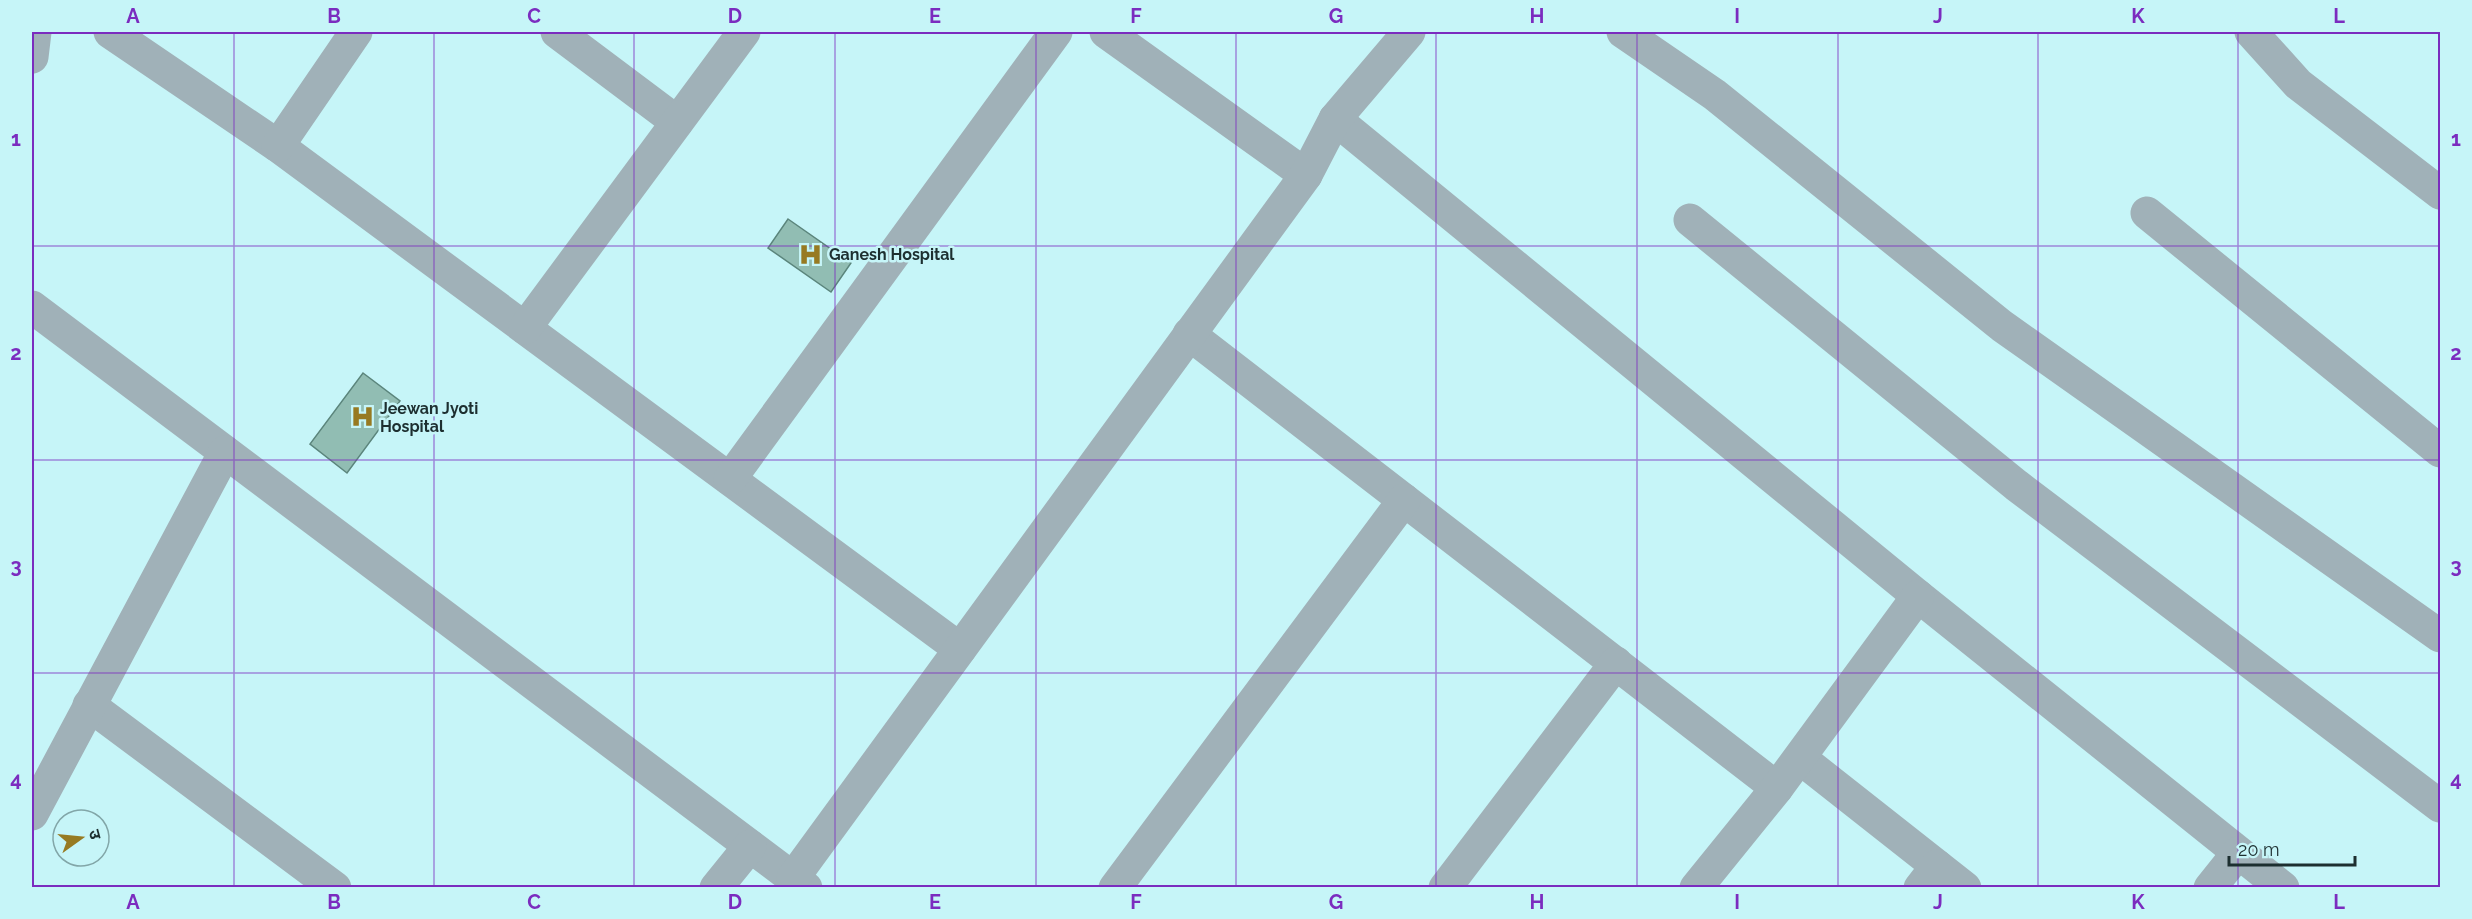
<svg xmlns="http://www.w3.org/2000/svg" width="2472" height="919" viewBox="0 0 2472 919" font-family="Raleway,'Noto Sans Devanagari',sans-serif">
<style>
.building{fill:#91bdb3;stroke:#5b857c;stroke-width:1.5}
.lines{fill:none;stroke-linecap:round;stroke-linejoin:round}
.minor{stroke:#a0b1b8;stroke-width:33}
.grid{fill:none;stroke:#7b2cbf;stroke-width:1.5;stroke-opacity:0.55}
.labels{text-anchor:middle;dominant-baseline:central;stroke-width:5;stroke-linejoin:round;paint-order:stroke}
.poi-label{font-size:16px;font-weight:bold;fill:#1d2f30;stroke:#c6f5f8;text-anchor:start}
.neatline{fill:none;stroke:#7b2cbf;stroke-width:2}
.grid-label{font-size:20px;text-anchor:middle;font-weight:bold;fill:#7b2cbf}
</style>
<rect width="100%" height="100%" fill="#c6f5f8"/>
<!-- building -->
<g class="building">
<polygon points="788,219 851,263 831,292 768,248"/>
<polygon points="363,373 400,401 347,473 310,444"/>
</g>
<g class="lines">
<!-- minor -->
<g class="minor">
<polyline points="110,32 278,146 960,649"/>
<polyline points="557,32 677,122"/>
<polyline points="1106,32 1306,175"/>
<polyline points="1623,32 1715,95 2002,326 2440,636"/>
<polyline points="2251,32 2298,84 2440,193"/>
<polyline points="32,57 35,32"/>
<polyline points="1335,119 1918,596 2283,888"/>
<polyline points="278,146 356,32"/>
<polyline points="2147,213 2440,451"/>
<polyline points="1690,220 2016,485 2440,806"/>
<polyline points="32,307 806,888"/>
<polyline points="525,328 744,32"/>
<polyline points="1189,334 1777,788"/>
<polyline points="730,479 1056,32"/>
<polyline points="89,705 335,888"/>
<polyline points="1800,758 1965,888"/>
<polyline points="32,814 225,452"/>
<polyline points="793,878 1306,175 1335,119 1409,32"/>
<polyline points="716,888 750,846"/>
<polyline points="1115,888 1404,500"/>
<polyline points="1445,888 1616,663"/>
<polyline points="1696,888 1777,788 1918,596"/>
<polyline points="1920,888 1937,866"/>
<polyline points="2210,888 2238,853"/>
</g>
</g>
<!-- grid -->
<path class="grid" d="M234,32v856M434,32v856M634,32v856M835,32v856M1036,32v856M1236,32v856M1436,32v856M1637,32v856M1838,32v856M2038,32v856M2238,32v856M32,246h2408M32,460h2408M32,673h2408"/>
<!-- icons -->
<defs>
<symbol id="hospital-bare" viewBox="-9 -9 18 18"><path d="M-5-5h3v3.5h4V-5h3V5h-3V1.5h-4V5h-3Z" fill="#977a22" stroke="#c6f5f8" stroke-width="2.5" paint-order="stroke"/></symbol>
</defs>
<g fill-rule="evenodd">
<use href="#hospital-bare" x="794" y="238" width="33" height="33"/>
<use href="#hospital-bare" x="346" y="400" width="33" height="33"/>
</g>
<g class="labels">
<!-- poi labels -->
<g class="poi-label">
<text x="829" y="254">Ganesh Hospital</text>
<text x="380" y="408">Jeewan Jyoti<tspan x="380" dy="18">Hospital</tspan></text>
</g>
</g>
<!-- border -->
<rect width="2472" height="919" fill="none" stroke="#c6f5f8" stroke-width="66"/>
<!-- north arrow -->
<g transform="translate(81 838) rotate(75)"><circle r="28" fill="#c6f5f8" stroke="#82a6a8" stroke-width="1.5"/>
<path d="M0-4.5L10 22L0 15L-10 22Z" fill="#977a22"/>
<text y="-9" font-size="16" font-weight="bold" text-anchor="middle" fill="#1d2f30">उ</text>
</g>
<!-- scale -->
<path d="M2229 856v9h126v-9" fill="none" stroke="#1d2f30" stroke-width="3"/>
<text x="2238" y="856" font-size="18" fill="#1d2f30" stroke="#c6f5f8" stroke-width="4.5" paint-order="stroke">20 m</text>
<rect x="33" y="33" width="2406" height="853" class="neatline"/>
<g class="grid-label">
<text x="133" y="23">A</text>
<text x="334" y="23">B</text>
<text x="534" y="23">C</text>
<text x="735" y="23">D</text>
<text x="935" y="23">E</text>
<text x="1136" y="23">F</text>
<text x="1336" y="23">G</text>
<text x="1537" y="23">H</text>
<text x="1737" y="23">I</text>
<text x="1938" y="23">J</text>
<text x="2138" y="23">K</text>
<text x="2339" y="23">L</text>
<text x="16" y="146">1</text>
<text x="2456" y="146">1</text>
<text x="16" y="360">2</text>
<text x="2456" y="360">2</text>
<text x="16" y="573">3</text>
<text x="2456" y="573">3</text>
<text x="16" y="786">4</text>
<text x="2456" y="786">4</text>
<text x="133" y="909">A</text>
<text x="334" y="909">B</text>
<text x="534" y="909">C</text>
<text x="735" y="909">D</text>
<text x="935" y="909">E</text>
<text x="1136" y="909">F</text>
<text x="1336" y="909">G</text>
<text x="1537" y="909">H</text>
<text x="1737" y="909">I</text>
<text x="1938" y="909">J</text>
<text x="2138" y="909">K</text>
<text x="2339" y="909">L</text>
</g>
</svg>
